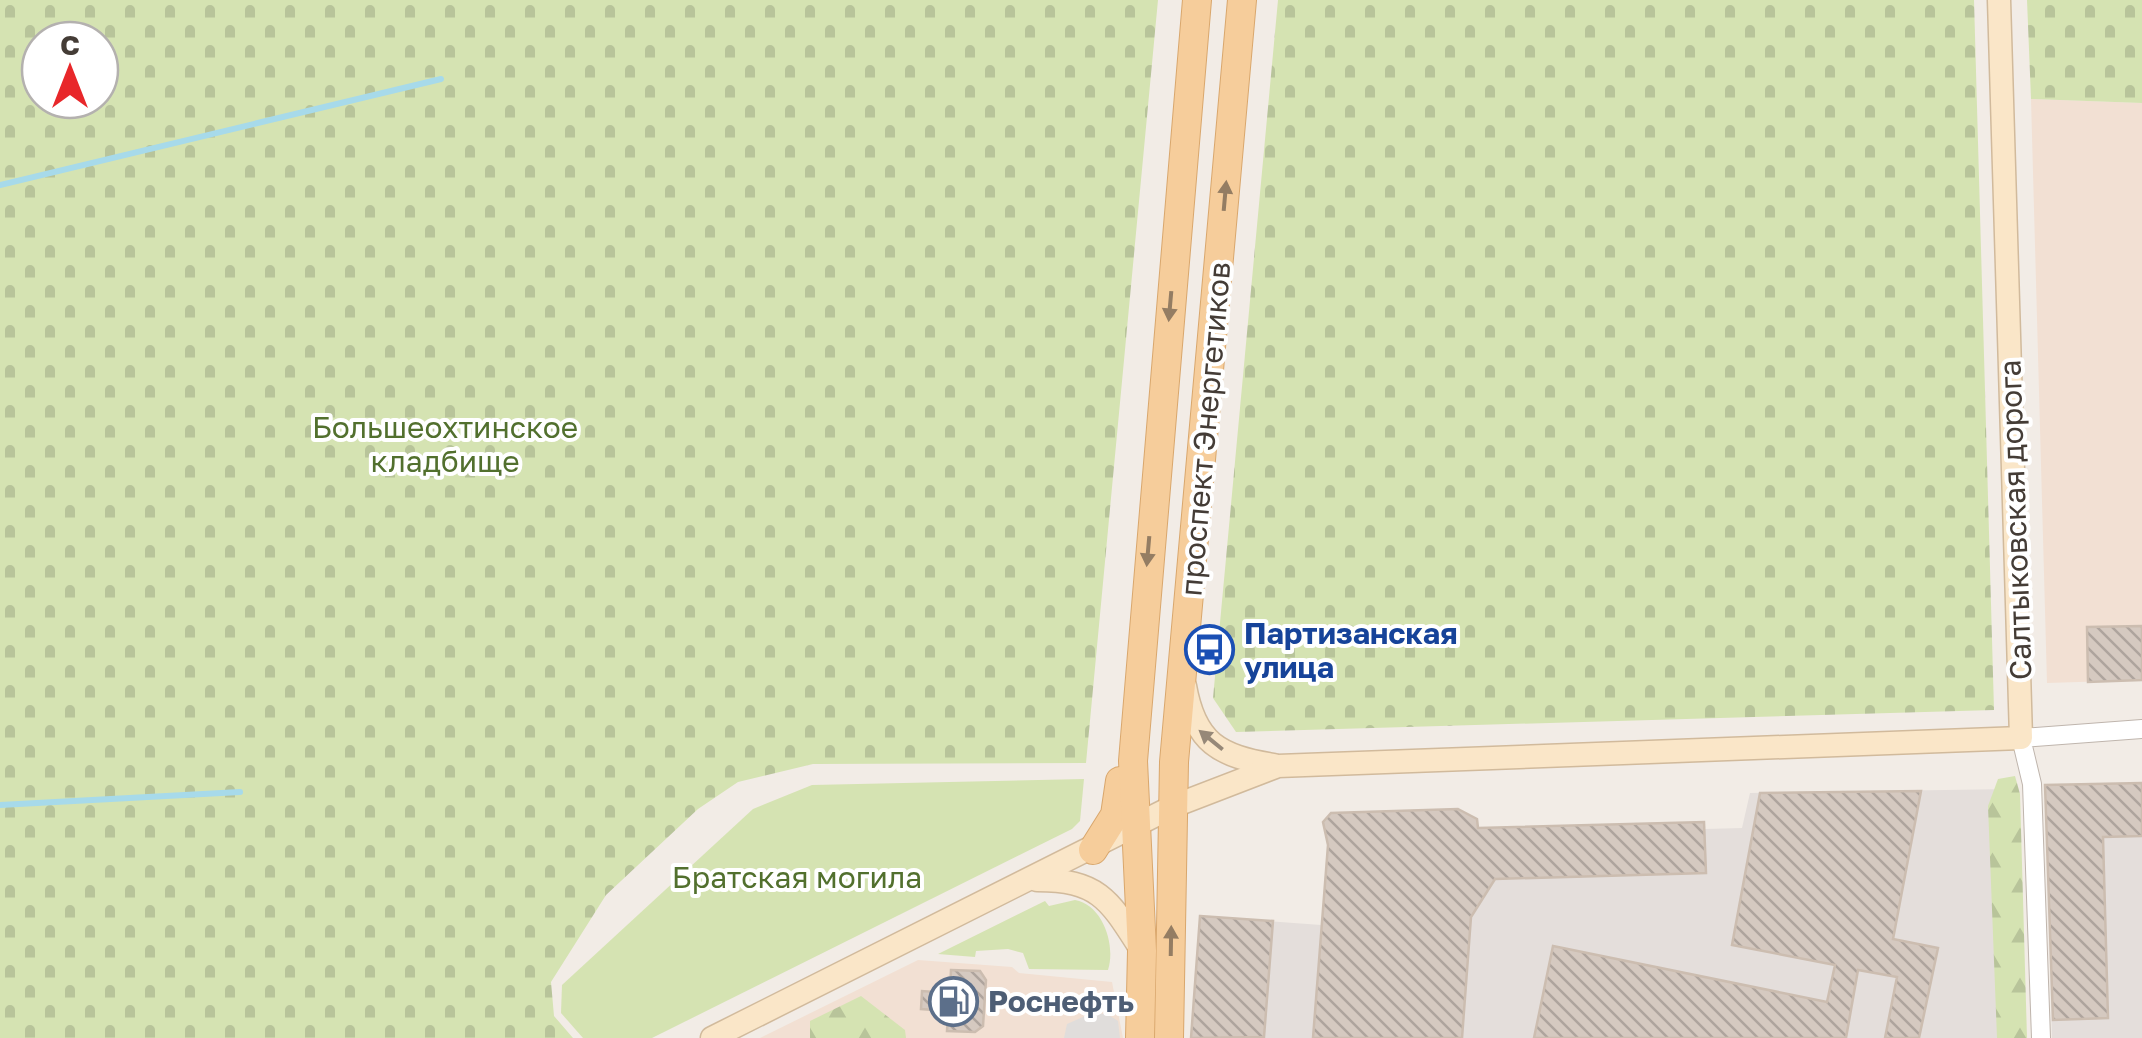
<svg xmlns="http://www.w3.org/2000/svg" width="2142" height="1038" viewBox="0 0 2142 1038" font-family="'Golos Text',sans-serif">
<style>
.commercial{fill:#f2e0d3}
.industrial{fill:#e4dedb}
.grass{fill:#d5e3b2}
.forest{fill:url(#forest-firs)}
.cemetery{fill:url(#cemetery-stones);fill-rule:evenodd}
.parking{fill:#e0dddb}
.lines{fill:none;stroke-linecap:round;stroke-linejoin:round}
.stream{stroke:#a7daea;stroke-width:6}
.building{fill:url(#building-back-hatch);stroke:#ccbdb0;stroke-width:2.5}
.street-casing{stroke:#bfb5ad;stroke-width:20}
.secondary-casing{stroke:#d1ba9c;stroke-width:25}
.primary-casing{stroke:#d9a76d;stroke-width:30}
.street{stroke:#fff;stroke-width:18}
.secondary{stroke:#fae6c8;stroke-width:22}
.primary{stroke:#f6cd9b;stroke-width:28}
.oneway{fill:#947d63}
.oneway2{fill:#968878}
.labels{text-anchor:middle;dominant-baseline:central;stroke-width:8;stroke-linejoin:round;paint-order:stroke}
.park-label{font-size:30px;fill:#52702e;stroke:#fff}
.street-label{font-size:30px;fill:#443c36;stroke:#fff}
.transit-label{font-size:30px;font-weight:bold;fill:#164399;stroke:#fff;text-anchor:start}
.service-label{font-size:30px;font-weight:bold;fill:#4e5e75;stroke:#fff;text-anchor:start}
</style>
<defs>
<pattern id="forest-firs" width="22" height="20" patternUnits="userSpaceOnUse" patternTransform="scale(2.5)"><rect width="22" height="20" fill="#d5e3b2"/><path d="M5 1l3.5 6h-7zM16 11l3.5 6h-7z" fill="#b8c49a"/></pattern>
<pattern id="cemetery-stones" width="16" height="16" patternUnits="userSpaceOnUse" patternTransform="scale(2.5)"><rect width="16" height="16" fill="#d5e3b2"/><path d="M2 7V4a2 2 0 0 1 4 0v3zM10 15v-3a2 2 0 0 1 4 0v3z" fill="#b8c49a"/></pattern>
<pattern id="building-back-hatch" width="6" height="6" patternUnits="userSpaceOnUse" patternTransform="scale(2.5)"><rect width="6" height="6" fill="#d5c9c0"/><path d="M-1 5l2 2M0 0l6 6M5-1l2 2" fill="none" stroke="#aea49d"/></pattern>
</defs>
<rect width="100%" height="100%" fill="#f2ece6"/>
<!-- commercial -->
<g class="commercial">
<polygon points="2031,99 2142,103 2142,680 2047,683"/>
<polygon points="918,960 1012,967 1019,973 1112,982 1123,1038 760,1038"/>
</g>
<!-- industrial -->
<g class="industrial">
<polygon points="2142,783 2142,1038 2052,1038 2045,785"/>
<polygon points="2012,789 2020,1038 1191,1038 1200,916 1321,925 1328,845 1323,822 1331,813 1458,809 1477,819 1478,828 1704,822 1705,829 1742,828 1750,793"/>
</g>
<!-- grass -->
<g class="grass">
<polygon points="1084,779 1080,821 1072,829 652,1038 583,1038 561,1013 562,985 753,809 812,785"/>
<path d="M1075,900c28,5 41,45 33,70l-79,-1 -6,-16 -15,-4 -32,2 -1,6 -37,-3 107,-53 4,5z"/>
</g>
<!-- forest -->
<g class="forest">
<polygon points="2015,776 2020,794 2027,1038 1997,1038 1988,806 1998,779"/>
<polygon points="861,996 905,1030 906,1038 810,1038 810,1021"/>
</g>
<!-- cemetery -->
<g class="cemetery">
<path d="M0,0h1158l-72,763 -273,1 -75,18 -40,27 -92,86 -55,87 3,34 19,22h-573zM40,40h60v60h-60z"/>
<polygon points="1278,0 1974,0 1994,710 1236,732 1213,698"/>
<polygon points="2027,0 2142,0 2142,103 2031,99"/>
</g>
<!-- parking -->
<polygon class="parking" points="1092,1013 1107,1014 1118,1021 1120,1038 1064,1038 1067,1024"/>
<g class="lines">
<!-- stream -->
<g class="stream">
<polyline points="0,185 441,79"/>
<polyline points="0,805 240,792"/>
</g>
</g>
<!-- building -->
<g class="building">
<polygon points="2142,626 2142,680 2088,682 2087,627"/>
<polygon points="2142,783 2142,836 2103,837 2108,1018 2053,1020 2045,785"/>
<polygon points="1921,791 1893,939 1938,948 1919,1038 1885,1038 1897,977 1858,970 1846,1038 1534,1038 1553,946 1827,1002 1835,965 1732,945 1760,793"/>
<polygon points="1458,809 1477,819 1478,828 1704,822 1706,873 1495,879 1471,917 1462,1038 1313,1038 1328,845 1323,822 1331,813"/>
<polygon points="1200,916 1273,921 1264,1037 1191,1038"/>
<polygon points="951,970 980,971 986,980 983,1026 975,1032 947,1031 948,1011 921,1009 922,991 950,993"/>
</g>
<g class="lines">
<defs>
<polyline id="street" points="2041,1038 2032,784 2021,738 2142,729"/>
<g id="secondary">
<path d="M1185,686c10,57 34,70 89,79"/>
<path d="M1037,880c63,0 73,21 105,71"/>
<polyline points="712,1038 1174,806 1278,766 2021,738 1999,0"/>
</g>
<g id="primary">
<polyline points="1093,850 1115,815 1120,781"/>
<polyline points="1140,1038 1142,951 1133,761 1197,0"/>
<polyline points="1169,1038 1174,762 1242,0"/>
</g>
</defs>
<!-- street casing -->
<use href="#street" class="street-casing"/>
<!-- secondary casing -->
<use href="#secondary" class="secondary-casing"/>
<!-- primary casing -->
<use href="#primary" class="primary-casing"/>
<!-- street -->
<use href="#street" class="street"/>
<!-- secondary -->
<use href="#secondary" class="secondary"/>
<!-- primary -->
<use href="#primary" class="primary"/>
</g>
<!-- one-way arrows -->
<defs><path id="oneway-solid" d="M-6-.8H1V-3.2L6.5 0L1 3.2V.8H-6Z" transform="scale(2.5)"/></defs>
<g class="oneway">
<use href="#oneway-solid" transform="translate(1225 196) rotate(-85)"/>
<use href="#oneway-solid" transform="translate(1170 306) rotate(95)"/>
<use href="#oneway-solid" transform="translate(1148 551) rotate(95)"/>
<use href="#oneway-solid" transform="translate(1171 941) rotate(-89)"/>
</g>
<use class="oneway2" href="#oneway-solid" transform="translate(1211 740) rotate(-141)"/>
<!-- icons -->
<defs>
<symbol id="bus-ring" viewBox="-11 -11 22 22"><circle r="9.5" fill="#fff" stroke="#1a4fb4" stroke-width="1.5"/><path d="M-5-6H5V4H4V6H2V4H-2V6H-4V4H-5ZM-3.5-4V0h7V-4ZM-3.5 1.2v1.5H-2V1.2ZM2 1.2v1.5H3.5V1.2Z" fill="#1a4fb4"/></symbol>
<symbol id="fuel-ring" viewBox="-11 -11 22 22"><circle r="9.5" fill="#fff" stroke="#5c6f8a" stroke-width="1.5"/><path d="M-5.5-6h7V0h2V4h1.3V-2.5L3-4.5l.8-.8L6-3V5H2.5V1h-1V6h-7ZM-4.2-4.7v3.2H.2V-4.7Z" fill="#5c6f8a"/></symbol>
</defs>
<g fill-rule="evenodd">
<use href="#bus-ring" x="1182" y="622" width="55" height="55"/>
<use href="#fuel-ring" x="926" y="974" width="55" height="55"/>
</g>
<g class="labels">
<!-- park labels -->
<g class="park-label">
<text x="445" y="427">Большеохтинское<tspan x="445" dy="34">кладбище</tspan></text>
<text x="797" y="877">Братская могила</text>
</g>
<!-- street labels -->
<g class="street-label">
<text transform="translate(1205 429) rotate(-85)">проспект Энергетиков</text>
<text transform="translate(2015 520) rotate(-92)">Салтыковская дорога</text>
</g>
<!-- transit labels -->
<g class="transit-label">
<text x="1244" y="633">Партизанская<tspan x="1244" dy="34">улица</tspan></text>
</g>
<!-- service labels -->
<g class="service-label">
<text x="988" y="1001">Роснефть</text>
</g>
</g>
<!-- north arrow -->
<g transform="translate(70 70)"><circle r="48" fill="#ffffff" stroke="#b4b1af" stroke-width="2.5"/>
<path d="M0-8L18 38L0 25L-18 38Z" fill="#e8272a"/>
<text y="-15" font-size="28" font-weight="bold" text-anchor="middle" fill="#443c36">С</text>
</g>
</svg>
